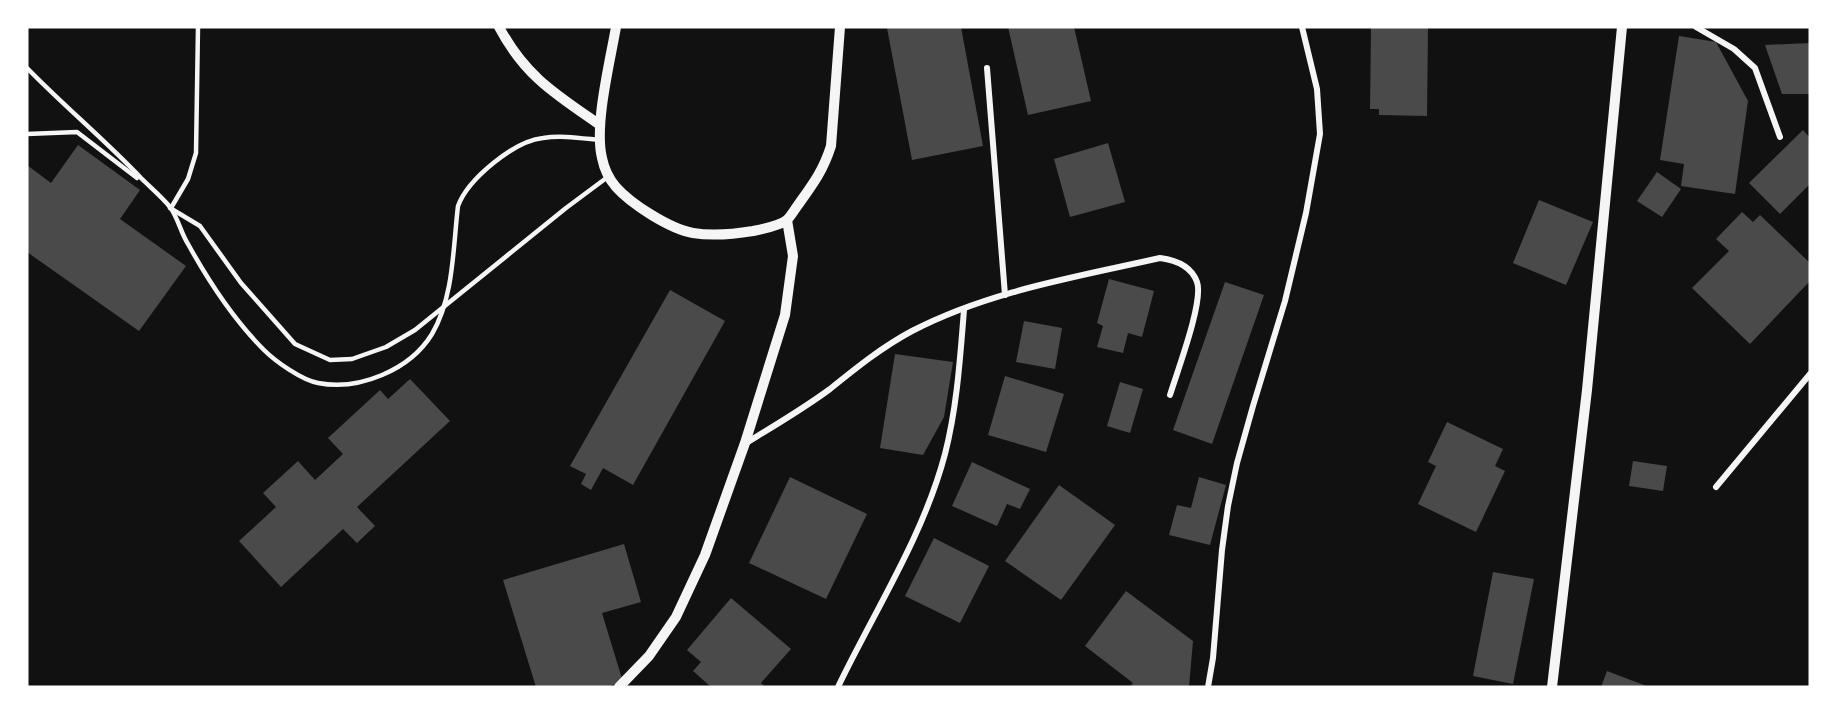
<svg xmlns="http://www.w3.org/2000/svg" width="1837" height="714" viewBox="0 0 1837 714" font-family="Merriweather,serif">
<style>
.building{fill:#4a4a4a}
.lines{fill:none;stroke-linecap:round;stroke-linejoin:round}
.service{stroke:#f5f5f5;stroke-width:4.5}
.minor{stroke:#f5f5f5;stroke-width:6}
.tertiary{stroke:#f5f5f5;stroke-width:10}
</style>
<rect width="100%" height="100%" fill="#111"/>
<!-- building -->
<g class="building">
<polygon points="961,27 983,146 912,160 887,28"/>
<polygon points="1008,27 1074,27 1091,101 1028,115"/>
<polygon points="1371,27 1428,27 1427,116 1379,115 1379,109 1370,109"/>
<polygon points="1679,36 1716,42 1748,101 1735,194 1681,186 1684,164 1660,160"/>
<polygon points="1810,43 1810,94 1782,94 1765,45"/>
<polygon points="1803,130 1810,138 1810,184 1780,214 1749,183"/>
<polygon points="1108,143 1125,202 1070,217 1054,159"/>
<polygon points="78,145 140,190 120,219 186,266 139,331 27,252 27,165 51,183"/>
<polygon points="1657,172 1681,189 1662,217 1637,201"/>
<polygon points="1539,200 1593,222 1566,285 1513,263"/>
<polygon points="1742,212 1753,222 1760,215 1810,263 1810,281 1750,344 1692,288 1729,251 1716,239"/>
<polygon points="1109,279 1154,291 1142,337 1128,333 1123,353 1097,347 1103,326 1097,323"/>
<polygon points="1225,282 1264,295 1212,444 1173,430"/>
<polygon points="670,290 725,321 633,485 603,468 591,490 581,484 586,474 570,466"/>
<polygon points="1024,321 1062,328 1055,369 1016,362"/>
<polygon points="895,354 953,362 944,417 923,455 880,448"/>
<polygon points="1005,376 1064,394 1046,452 988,435"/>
<polygon points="410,379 450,421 357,507 375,526 357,543 343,529 281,587 239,541 276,507 263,493 298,461 315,480 343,454 328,438 380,390 388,399"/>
<polygon points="1120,382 1143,389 1130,433 1107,426"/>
<polygon points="1447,422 1503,449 1495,466 1505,471 1476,532 1418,504 1436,466 1428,462"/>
<polygon points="1633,461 1667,466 1663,491 1629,486"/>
<polygon points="972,462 1030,489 1020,509 1007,504 997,526 952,506"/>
<polygon points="790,477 867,514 826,599 749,563"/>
<polygon points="1199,477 1226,485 1210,545 1169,535 1177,505 1191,508"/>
<polygon points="1059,485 1115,525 1061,600 1005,561"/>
<polygon points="934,538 989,566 960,623 905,596"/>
<polygon points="624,544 641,602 602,613 623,682 606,687 536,687 503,580"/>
<polygon points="1493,572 1534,579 1513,684 1473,676"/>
<polygon points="1126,591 1193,641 1189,687 1130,687 1133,683 1085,646"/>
<polygon points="731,598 791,649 761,683 765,687 711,687 693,671 701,662 687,650"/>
<polygon points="1607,671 1649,687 1601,687"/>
</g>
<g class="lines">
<!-- service -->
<g class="service">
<path d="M27,68c37,38 78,72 114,110 10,10 21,19 29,29 8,11 11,26 18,37 21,38 46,76 76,106 12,12 38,30 54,33 41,8 92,-13 114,-49 22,-37 21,-87 26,-128 10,-27 56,-65 85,-68 18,-3 37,0 56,2"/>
<polyline points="27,134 77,132 137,178"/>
<polyline points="170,208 200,226 241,283 295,344 330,360 352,359 386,347 415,330 566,208 609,176"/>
<polyline points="171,208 188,179 196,153 198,27"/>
</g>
<!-- minor -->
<g class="minor">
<polyline points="1696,27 1734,49 1755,68 1780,137"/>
<polyline points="987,68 1005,295"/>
<path d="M746,443c28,-17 57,-34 84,-54 26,-21 52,-42 82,-58 77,-40 164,-54 248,-73 15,2 31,7 37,24 7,19 -20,90 -27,113"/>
<polyline points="1716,487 1810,374"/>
<path d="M838,687c37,-77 85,-150 107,-233 12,-47 15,-95 19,-144"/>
<polyline points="1208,687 1213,658 1222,550 1228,506 1237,463 1253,406 1285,301 1306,213 1320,134 1317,89 1302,27"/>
</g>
<!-- tertiary -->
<g class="tertiary">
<path d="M499,27c26,49 56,67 101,98"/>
<path d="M616,27c-6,35 -22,98 -14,131 2,10 7,21 14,29 15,17 54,42 77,46 18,3 42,1 60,-2 10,-2 26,-5 34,-11 4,-4 8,-11 11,-15 15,-21 25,-34 33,-59l9,-119"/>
<polyline points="619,687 649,656 676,617 705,555 745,443 785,315 793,256 787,220"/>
<polyline points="1552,687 1587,390 1622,27"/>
</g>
</g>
<!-- border -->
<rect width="1837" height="714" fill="none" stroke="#ffffff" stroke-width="57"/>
</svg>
